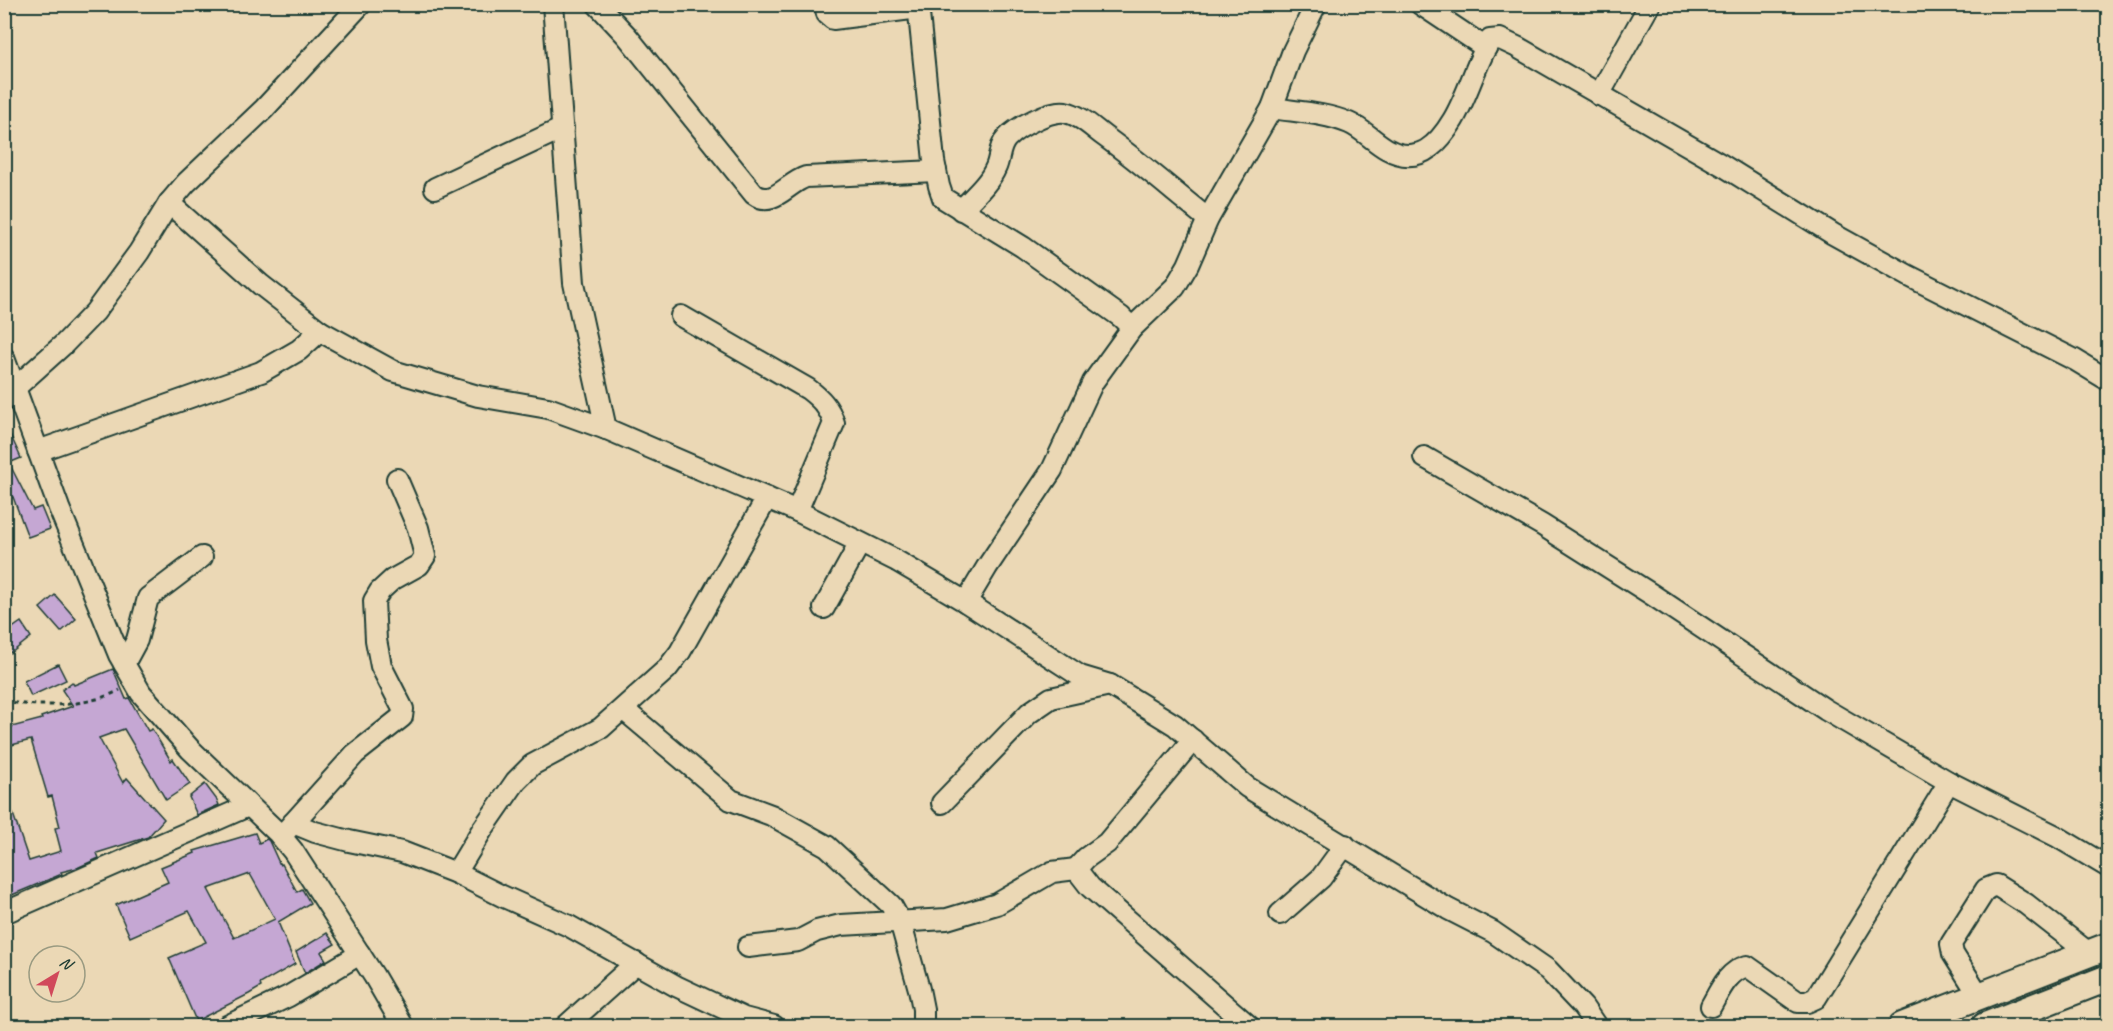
<svg xmlns="http://www.w3.org/2000/svg" width="2113" height="1031" viewBox="0 0 2113 1031" font-family="Caveat,sans-serif">
<style>
.building{fill:#c5a7d3;stroke:#1f3d34;stroke-width:1.5;fill-rule:evenodd}
.lines{fill:none;stroke-linecap:round;stroke-linejoin:round}
.minor-casing{stroke:#1f3d34;stroke-width:24}
.major-casing{stroke:#1f3d34;stroke-width:30}
.path{stroke:#1f3d34;stroke-width:3;stroke-dasharray:4.5 4.5;stroke-linecap:butt}
.minor{stroke:#ebd8b5;stroke-width:20}
.major{stroke:#ebd8b5;stroke-width:26}
</style>
<rect width="100%" height="100%" fill="#ebd8b5"/>
<filter id="ink" filterUnits="userSpaceOnUse"><feTurbulence type="fractalNoise" baseFrequency=".0167" numOctaves="2"/><feDisplacementMap in="SourceGraphic" scale="12" xChannelSelector="R" yChannelSelector="G"/><feConvolveMatrix kernelMatrix="1 2 1 2 8 2 1 2 1" color-interpolation-filters="sRGB"/></filter>
<g filter="url(#ink)">
<!-- building -->
<g class="building">
<polygon points="4,421 21,458 9,463 33,510 41,507 50,529 28,537 13,497 4,502"/>
<polygon points="55,595 76,619 61,632 40,608"/>
<polygon points="21,622 31,637 11,653 4,645 4,634"/>
<polygon points="58,664 66,680 31,696 24,681"/>
<polygon points="113,669 126,699 129,698 148,731 152,729 171,761 173,759 190,784 166,800 124,729 99,738 123,783 127,778 164,819 148,837 97,853 99,858 77,868 61,872 62,874 7,897 4,890 4,796 7,796 29,861 61,851 55,828 60,827 52,796 48,797 31,740 4,747 4,729 42,719 41,717 73,706 62,690 72,682 74,685"/>
<polygon points="205,784 217,800 219,805 197,815 189,797"/>
<path d="M255,833l4,10 8,-4 2,2 11,24 2,-1 15,28 5,-3 8,14 -32,19 17,42 -35,20 1,3 -12,7 -53,27 -27,-63 37,-16 -17,-31 -59,26 -14,-32 52,-23 -7,-15 34,-14 -1,-2zM250,874l25,45 -41,19 -26,-49z"/>
<polygon points="327,933 335,944 321,952 326,960 305,973 296,952"/>
</g>
<g class="lines">
<defs>
<g id="minor">
<polyline points="553,4 574,283 606,429"/>
<path d="M597,4l30,32 127,158c19,14 33,-11 52,-17l130,-6"/>
<polyline points="825,4 827,14 833,19 919,8"/>
<polyline points="918,4 934,161 939,186 943,198 1023,247 1121,317 1132,328"/>
<polyline points="1420,4 1486,48"/>
<polyline points="1599,95 1650,4"/>
<path d="M1272,108c26,4 53,5 77,15 14,6 25,19 38,26 31,17 51,-4 66,-29 15,-25 22,-55 37,-80l10,-1 17,8 205,118 111,69 76,42 166,84 33,20"/>
<polyline points="435,188 563,128"/>
<polyline points="169,203 261,285 320,331 393,371 478,396 548,408 609,430 797,511 895,560 966,602 1080,676 1110,685 1175,725 1247,787 1448,909 1493,932 1548,970 1583,1007 1596,1026"/>
<path d="M961,210c12,-13 28,-26 35,-43 4,-9 3,-21 11,-29 10,-11 43,-28 58,-26 15,3 27,15 39,24 36,26 69,55 104,83"/>
<path d="M681,316l127,73c13,10 21,18 26,34l-37,88"/>
<polyline points="4,358 59,508 119,655 141,693 190,749 278,833 293,851 374,976 403,1026"/>
<polyline points="15,388 64,344 95,312 139,252 169,203 186,183 264,109 361,4"/>
<polyline points="38,451 261,372 299,350 320,331"/>
<polyline points="1424,457 1542,525 1651,594 1826,710 1949,782 2056,836 2108,867"/>
<polyline points="966,602 987,567 1052,470 1093,382 1132,328 1175,287 1188,265 1208,219 1272,108 1293,51 1316,4"/>
<polyline points="824,608 860,543"/>
<polyline points="124,664 137,640 148,598 202,557"/>
<polyline points="623,709 731,800 771,815 827,846 891,905 900,921 919,989 923,1009 923,1026"/>
<polyline points="1193,740 1107,843 1086,858 1076,869 1090,887 1249,1026"/>
<polyline points="942,803 1029,713 1051,698 1110,685"/>
<polyline points="293,823 315,832 349,841 402,852 456,873 502,896 569,926 676,986 744,1018 774,1026"/>
<polyline points="285,832 355,754 402,717 403,709 381,666 376,640 374,601 380,591 392,580 419,565 425,556 418,528 397,479"/>
<polyline points="456,873 482,830 516,781 532,765 601,728 667,669 680,652 767,498"/>
<polyline points="4,913 248,806"/>
<polyline points="1280,914 1321,878 1345,845"/>
<polyline points="748,947 798,941 817,931 841,925 947,919 997,904 1052,872 1076,869"/>
<polyline points="1980,997 1953,954 1951,944 1986,889 1996,885 2026,904 2090,954"/>
<path d="M1711,1006c9,-16 17,-35 36,-40l51,36h9l9,-4 133,-216"/>
<polyline points="227,1026 289,996 360,954"/>
<polyline points="566,1026 636,963"/>
</g>
<g id="major">
<polyline points="1902,1026 2108,946"/>
<polyline points="1985,1026 2108,978"/>
</g>
</defs>
<!-- minor casing -->
<use href="#minor" class="minor-casing"/>
<!-- major casing -->
<use href="#major" class="major-casing"/>
<!-- path -->
<path class="path" d="M4,701c35,7 84,6 116,-11"/>
<!-- minor -->
<use href="#minor" class="minor"/>
<!-- major -->
<use href="#major" class="major"/>
</g>
</g>
<!-- margin -->
<rect width="2113" height="1031" fill="none" stroke="#ebd8b5" stroke-width="24"/>
<rect x="12" y="12" width="2089" height="1007" fill="none" stroke="#1f3d34" stroke-width="2" filter="url(#ink)"/>
<!-- north arrow -->
<g transform="translate(57 974) rotate(38)"><circle r="28" fill="#ebd8b5" stroke="#999a81" stroke-width="1.5"/>
<path d="M0-4.5L10 22L0 15L-10 22Z" fill="#d1495b"/>
<text y="-9" font-size="16" font-weight="bold" text-anchor="middle" fill="#1f3d34">N</text>
</g>
</svg>
